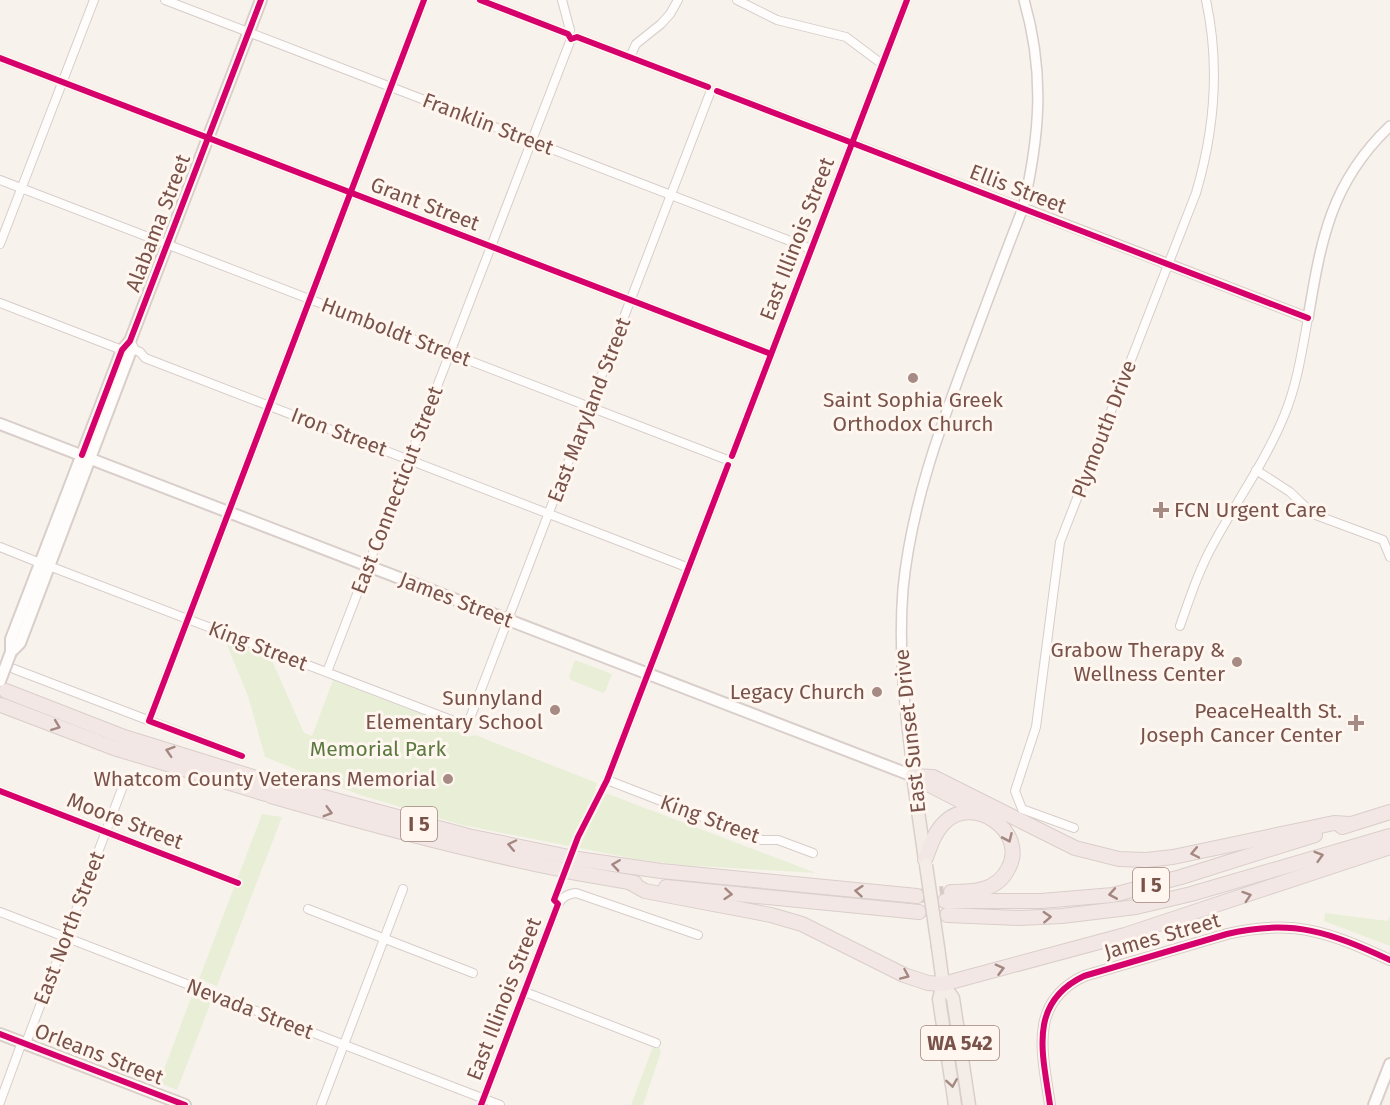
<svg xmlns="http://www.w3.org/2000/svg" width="1390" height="1105" viewBox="0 0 1390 1105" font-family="'Fira Sans',sans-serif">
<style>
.green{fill:#e9efd7}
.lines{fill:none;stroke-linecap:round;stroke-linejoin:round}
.motorway-tunnel{stroke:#d8cac4;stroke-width:14;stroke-dasharray:14 7;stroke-linecap:butt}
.minor-casing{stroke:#d7cdca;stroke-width:10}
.tertiary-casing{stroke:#d7cdca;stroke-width:12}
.secondary-casing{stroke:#d9ceca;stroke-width:14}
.primary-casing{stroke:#daceca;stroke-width:15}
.motorway-casing{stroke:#daceca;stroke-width:16}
.minor{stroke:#fefdfc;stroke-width:8}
.tertiary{stroke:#fefdfc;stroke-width:9}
.secondary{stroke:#fefdfc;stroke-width:10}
.primary{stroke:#f4ece6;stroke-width:12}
.motorway{stroke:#f2e7e5;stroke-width:14}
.secondary-bridge-casing{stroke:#d9ceca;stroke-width:14;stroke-linecap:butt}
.primary-bridge-casing{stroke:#daceca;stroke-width:15;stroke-linecap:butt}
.secondary-bridge{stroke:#fefdfc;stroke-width:10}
.primary-bridge{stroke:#f4ece6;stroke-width:12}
.cycleway-casing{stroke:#fff6f0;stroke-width:10}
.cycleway{stroke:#d6006c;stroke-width:6}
.oneway{stroke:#a38780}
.oneway2{stroke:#a48981}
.poi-dot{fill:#a58b83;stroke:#fff6f0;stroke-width:2}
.labels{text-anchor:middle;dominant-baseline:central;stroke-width:6;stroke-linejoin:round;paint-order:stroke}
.shield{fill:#fff6f0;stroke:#a1847c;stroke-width:1.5}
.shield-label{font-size:20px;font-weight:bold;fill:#79534a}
.street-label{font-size:21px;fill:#79534a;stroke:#fff6f0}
.poi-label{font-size:21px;fill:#79534a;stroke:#fff6f0;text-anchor:end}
.park-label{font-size:21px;fill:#5a7a3f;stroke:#fff6f0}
</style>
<rect width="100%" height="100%" fill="#f8f2ed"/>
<!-- green -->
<g class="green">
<polygon points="224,638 270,656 304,733 312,736 333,680 457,728 460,734 468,737 475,735 597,783 595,789 816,873 682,865 635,859 462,825 360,795 265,757 248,696"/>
<polygon points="575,660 612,674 605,692 603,693 571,680 569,676"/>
<polygon points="262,814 282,817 217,986 199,979"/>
<polygon points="1325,913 1388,921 1390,916 1390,946 1324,921"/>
<polygon points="192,995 211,1002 177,1090 159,1083"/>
<polygon points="654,1044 659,1046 661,1052 643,1105 631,1105"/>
</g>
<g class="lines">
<!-- motorway-tunnel -->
<polyline class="motorway-tunnel" points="919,896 944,893"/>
<defs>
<g id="minor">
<polyline points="165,0 811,249"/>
<polyline points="480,0 568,34 571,39 577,37 708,87"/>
<polyline points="562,0 570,30"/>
<polyline points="737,0 777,20 846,37 882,64"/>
<polyline points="630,57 636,44 661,24 670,14 678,0"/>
<polyline points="0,58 771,354"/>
<polyline points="717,91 1023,208"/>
<polyline points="0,180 725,459"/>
<polyline points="0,244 94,0"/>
<polyline points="0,303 122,350"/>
<polyline points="131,342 135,350 140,352 145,358 689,568"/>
<polyline points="732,456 907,0"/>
<polyline points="728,465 607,780 762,840 778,840 813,853"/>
<polyline points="1256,470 1290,492 1313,514 1383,540 1390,557"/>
<polyline points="0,547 40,563"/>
<polyline points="49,566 467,726 710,93"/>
<path d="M1180,626c10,-29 20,-59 35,-85 23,-42 51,-81 69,-125 13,-31 18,-65 24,-98"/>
<polyline points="14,669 242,756"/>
<polyline points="327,672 571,39"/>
<polyline points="149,721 424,0"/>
<polyline points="0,791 238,883"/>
<path d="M1074,828l-52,-19 -7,-18 21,-64 24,-185 136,-349c19,-64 24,-128 10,-193"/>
<polyline points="308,909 473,973"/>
<polyline points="0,912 500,1105"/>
<polyline points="525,992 656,1043"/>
<polyline points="26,1043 126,778"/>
<polyline points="0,1102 22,1042"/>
<polyline points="321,1105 403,889"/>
<path d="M481,1105l77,-201c5,-7 9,-10 18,-11l122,42"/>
</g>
<g id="tertiary">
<path d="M1023,208l285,110c13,-77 22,-135 82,-192"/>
<path d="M913,776c-8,-63 -15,-124 -10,-187 8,-82 36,-159 65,-236 18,-48 36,-97 55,-145 17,-73 22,-135 1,-208"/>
<path d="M1050,1105c-7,-50 -23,-102 34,-129l143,-42c66,-16 104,-1 163,26"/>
</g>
<g id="secondary">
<polyline points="0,424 913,776"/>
<polyline points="11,652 11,639 122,350 130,341 261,0"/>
<polyline points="11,652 20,643 130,353 130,341"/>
<polyline points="0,1034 185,1105"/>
<polyline points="1374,1105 1390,1064"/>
</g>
<g id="primary">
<polyline points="913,776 925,860"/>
<polyline points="938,947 943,984 939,999 955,1105"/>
<polyline points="943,984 953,998 969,1105"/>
</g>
<g id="motorway">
<polyline points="6,691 124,737 266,781"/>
<polyline points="1,705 114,748 266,794"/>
<polyline points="913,776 933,777 1075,848 1119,859 1146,860 1173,857 1334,823 1350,824"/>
<polyline points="914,777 980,811"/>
<polyline points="272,783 468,836 569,857"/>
<path d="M271,796c97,28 194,54 293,74"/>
<polyline points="1342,827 1390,812"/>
<polyline points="571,858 661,871 917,896"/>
<path d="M925,860c5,-13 9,-27 19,-37 29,-30 85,9 64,46 -5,10 -14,17 -25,20 -10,3 -21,3 -32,3"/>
<polyline points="566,871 635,883"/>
<polyline points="629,882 645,891 771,915 802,924 904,975 928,983 943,984 1125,935 1390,847"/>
<polyline points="666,887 919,912"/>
<polyline points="945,901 1041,901 1113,895 1181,877 1315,835"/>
<polyline points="947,915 1019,918 1062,916 1136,907 1191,894 1390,836"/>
</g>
</defs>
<!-- minor casing -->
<use href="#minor" class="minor-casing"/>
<!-- tertiary casing -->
<use href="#tertiary" class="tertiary-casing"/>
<!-- secondary casing -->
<use href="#secondary" class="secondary-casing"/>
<!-- primary casing -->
<use href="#primary" class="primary-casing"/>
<!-- motorway casing -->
<use href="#motorway" class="motorway-casing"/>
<!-- minor -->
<use href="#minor" class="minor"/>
<!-- tertiary -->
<use href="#tertiary" class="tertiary"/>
<!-- secondary -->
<use href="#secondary" class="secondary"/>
<!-- primary -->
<use href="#primary" class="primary"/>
<!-- motorway -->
<use href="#motorway" class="motorway"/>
<defs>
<polyline id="secondary-bridge" points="0,681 11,652"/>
<polyline id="primary-bridge" points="926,865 938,947"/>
</defs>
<!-- secondary-bridge casing -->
<use href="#secondary-bridge" class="secondary-bridge-casing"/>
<!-- primary-bridge casing -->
<use href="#primary-bridge" class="primary-bridge-casing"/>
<!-- secondary-bridge -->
<use href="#secondary-bridge" class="secondary-bridge"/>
<!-- primary-bridge -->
<use href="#primary-bridge" class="primary-bridge"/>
<defs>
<g id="cycleway">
<polyline points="480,0 568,34 571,39 577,37 708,87"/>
<polyline points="0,58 771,354"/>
<polyline points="717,91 1308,318"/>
<polyline points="82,455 122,350 130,341 261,0"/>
<polyline points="732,456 907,0"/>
<polyline points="242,756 149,721 424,0"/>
<polyline points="0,791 238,883"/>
<polyline points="0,1034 185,1105"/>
<polyline points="481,1105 558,904 554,900 578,837 607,780 728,465"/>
<path d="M1050,1105c-7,-50 -23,-102 34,-129l143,-42c66,-16 104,-1 163,26"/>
</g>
</defs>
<!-- cycleway casing -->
<use href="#cycleway" class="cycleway-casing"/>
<!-- cycleway -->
<use href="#cycleway" class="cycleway"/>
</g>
<!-- one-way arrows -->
<defs><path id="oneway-chevron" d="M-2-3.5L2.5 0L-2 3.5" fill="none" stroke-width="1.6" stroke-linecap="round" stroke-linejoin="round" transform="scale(1.5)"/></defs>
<g class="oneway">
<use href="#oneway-chevron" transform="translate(56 726) rotate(21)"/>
<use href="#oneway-chevron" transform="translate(170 751) rotate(-162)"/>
<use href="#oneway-chevron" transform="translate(328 812) rotate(16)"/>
<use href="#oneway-chevron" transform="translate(1008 838) rotate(66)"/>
<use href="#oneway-chevron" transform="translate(512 845) rotate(-168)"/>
<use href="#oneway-chevron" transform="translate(1195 853) rotate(168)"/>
<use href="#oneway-chevron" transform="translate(1319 856) rotate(-16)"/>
<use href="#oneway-chevron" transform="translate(616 865) rotate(-172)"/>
<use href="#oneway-chevron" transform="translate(859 891) rotate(-175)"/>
<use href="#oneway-chevron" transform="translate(728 894) rotate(5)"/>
<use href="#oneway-chevron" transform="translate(1113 894) rotate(170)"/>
<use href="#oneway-chevron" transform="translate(1247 896) rotate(-18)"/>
<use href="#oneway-chevron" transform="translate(1047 917) rotate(-3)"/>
<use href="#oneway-chevron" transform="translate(1000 969) rotate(-15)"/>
<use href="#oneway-chevron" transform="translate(905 975) rotate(24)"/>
</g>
<use class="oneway2" href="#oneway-chevron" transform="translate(952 1083) rotate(81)"/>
<!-- markers -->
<g class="poi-dot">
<circle cx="913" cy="378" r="6"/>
<path d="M1158 501h6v6h6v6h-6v6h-6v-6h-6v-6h6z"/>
<circle cx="1237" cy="662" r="6"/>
<circle cx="877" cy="692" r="6"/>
<circle cx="555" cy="710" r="6"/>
<path d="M1353 714h6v6h6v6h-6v6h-6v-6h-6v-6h6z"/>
<circle cx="448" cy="779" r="6"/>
</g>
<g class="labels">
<!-- shield labels -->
<g class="shield">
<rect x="401" y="807" width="36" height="34" rx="4.5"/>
<rect x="1133" y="868" width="36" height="34" rx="4.5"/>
<rect x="921" y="1026" width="78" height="34" rx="4.5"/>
</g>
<g class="shield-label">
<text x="419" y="824">I 5</text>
<text x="1151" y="885">I 5</text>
<text x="960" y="1043">WA 542</text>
</g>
<!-- street labels -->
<g class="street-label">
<text transform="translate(488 124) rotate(21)">Franklin Street</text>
<text transform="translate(1018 189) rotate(21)">Ellis Street</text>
<text transform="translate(425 204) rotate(21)">Grant Street</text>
<text transform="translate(158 223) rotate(-69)">Alabama Street</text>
<text transform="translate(797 239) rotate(-69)">East Illinois Street</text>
<text transform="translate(396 332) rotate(21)">Humboldt Street</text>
<text transform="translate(589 410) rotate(-69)">East Maryland Street</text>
<text transform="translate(1104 429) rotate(-69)">Plymouth Drive</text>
<text transform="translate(339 432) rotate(21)">Iron Street</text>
<text transform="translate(397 490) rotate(-69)">East Connecticut Street</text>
<text transform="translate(456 600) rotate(21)">James Street</text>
<text transform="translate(258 646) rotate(21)">King Street</text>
<text transform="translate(910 731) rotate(-96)">East Sunset Drive</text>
<text transform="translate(710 819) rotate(20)">King Street</text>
<text transform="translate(125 821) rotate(21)">Moore Street</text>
<text transform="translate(69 928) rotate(-69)">East North Street</text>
<text transform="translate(1162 936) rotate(-16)">James Street</text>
<text transform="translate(504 999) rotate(-69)">East Illinois Street</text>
<text transform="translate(250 1009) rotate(21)">Nevada Street</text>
<text transform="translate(99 1054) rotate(21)">Orleans Street</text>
</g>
<!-- poi labels -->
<g class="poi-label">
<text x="913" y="400" text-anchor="middle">Saint Sophia Greek<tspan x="913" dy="24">Orthodox Church</tspan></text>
<text x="1174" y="510" text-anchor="start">FCN Urgent Care</text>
<text x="1225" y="650">Grabow Therapy &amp;<tspan x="1225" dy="24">Wellness Center</tspan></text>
<text x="865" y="692">Legacy Church</text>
<text x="543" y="698">Sunnyland<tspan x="543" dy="24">Elementary School</tspan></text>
<text x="1342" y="711">PeaceHealth St.<tspan x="1342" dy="24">Joseph Cancer Center</tspan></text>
<text x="436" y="779">Whatcom County Veterans Memorial</text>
</g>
<!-- park labels -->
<g class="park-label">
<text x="378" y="749">Memorial Park</text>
</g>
</g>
</svg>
